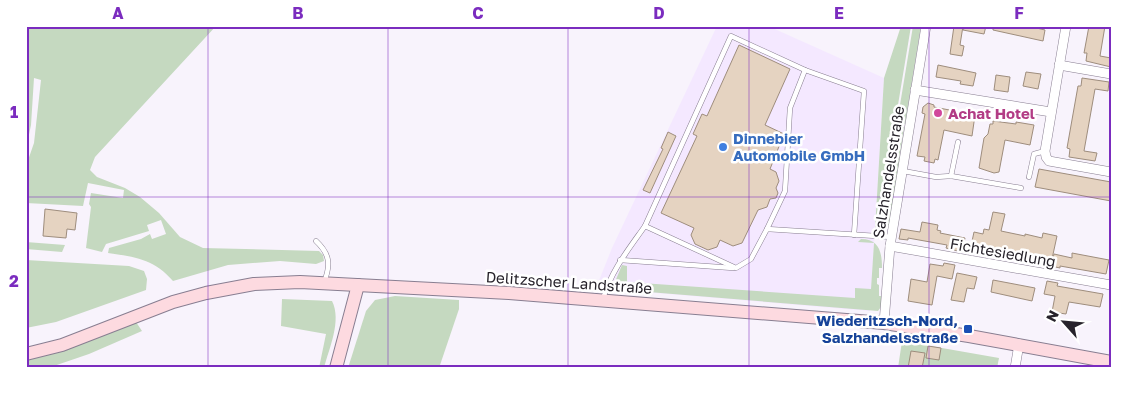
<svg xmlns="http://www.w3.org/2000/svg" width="1137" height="394" viewBox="0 0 1137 394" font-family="'Golos Text',sans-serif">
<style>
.built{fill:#f4e8ff}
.green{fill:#c5d9c0}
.building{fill:#e5d3c1;stroke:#9e8d7d}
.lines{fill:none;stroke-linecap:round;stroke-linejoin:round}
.lane-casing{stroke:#887e91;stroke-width:5.5}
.street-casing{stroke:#887e91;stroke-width:10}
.secondary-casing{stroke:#887e91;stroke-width:14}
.lane{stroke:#fff;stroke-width:4.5}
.street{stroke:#fff;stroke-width:9}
.secondary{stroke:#fddae0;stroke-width:12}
.grid{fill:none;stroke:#7b2cbf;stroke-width:1;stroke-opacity:0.55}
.hotel-dot{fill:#d1479c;stroke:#fff;stroke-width:2}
.shop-dot{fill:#3f7fe0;stroke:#fff;stroke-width:2}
.transit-dot{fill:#1a4fb4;stroke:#fff;stroke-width:2}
.labels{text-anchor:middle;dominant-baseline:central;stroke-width:5;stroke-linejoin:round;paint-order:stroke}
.hotel-label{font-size:15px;font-weight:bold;fill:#b23c85;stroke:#fff;text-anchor:start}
.shop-label{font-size:15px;font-weight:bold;fill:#366cbe;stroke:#fff;text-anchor:start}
.street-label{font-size:15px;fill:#27232b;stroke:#fff}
.transit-label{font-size:15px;font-weight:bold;fill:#164399;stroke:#fff;text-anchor:end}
.neatline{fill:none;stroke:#7b2cbf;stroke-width:2}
.grid-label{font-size:16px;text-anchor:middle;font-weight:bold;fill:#7b2cbf}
</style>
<rect width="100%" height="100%" fill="#f8f3fc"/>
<!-- built -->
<polygon class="built" points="717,26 768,26 884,78 870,311 596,288 612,248"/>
<!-- green -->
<g class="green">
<path d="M29,26h187l-121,131 -5,13 7,7 28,11 15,9 19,16 21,24 23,11 116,3 4,4 1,6 -8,3 -36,-3 -52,4 -55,16c-19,-22 -38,-24 -65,-28l1,-5 32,-9 9,-5 2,5 14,-5 -5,-14 -14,5 2,6 -43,13 -4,8 -16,-4 5,-41 -2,-3 2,-11 32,5 1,-8 -36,-7 -5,23 -57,-3v-37l8,-23 7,-63 -7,-2 -3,47 -5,24v-119z"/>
<polygon points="901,26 911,26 896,117 899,125 904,127 890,224 885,228 875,229 884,78"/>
<polygon points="913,26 921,26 905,124 901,122 898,117"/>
<path d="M861,239c18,0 21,13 21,29h-3v10h-2v6l2,1v11h3l-1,11 -3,4 -266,-22 10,-24 5,1v16l228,16v-10l16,1 3,-46 -16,-1z"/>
<polygon points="26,242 65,245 62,252 26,249"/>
<polygon points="26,260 129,266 144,271 147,279 146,290 56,322 26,328"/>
<polygon points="395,296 459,300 459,309 439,368 348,368 366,311 375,300"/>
<path d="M282,299l50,2c10,20 -3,47 -8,67h-5l7,-34 -45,-8z"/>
<polygon points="136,322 142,331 89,354 48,368 26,368 26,360"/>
<polygon points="902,341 999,358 997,368 898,368"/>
</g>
<!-- building -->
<g class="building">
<polygon points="954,26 963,26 960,45 964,46 962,56 950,54"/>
<polygon points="964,26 986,26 984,34 963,30"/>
<polygon points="993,26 1028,26 1045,30 1043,41 993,30"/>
<polygon points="1089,26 1105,26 1100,56 1111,58 1111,67 1086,61 1087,53 1084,53"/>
<polygon points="739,45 790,69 765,125 784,134 770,169 776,172 779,181 776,188 778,193 776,198 770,199 767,207 758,210 742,243 733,246 720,240 717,247 708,250 695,244 691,235 694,228 661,213 697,136 693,134 702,114 707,116"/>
<polygon points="938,65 976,73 973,86 960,84 961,81 936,77"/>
<polygon points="1026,72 1041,74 1038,89 1023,86"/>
<polygon points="996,75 1010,77 1008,92 994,90"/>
<polygon points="1082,78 1109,82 1108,91 1095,89 1084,151 1097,153 1095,161 1069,157 1070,149 1067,148 1078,86 1081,86"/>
<polygon points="928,103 934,105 934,107 975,115 972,136 944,130 938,160 935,159 934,163 924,161 925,157 917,156 925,114 922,113 923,107"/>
<polygon points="993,121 1016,124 1016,122 1034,125 1030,145 1005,140 999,172 994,173 979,168 984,138 988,134 990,124 993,124"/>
<polygon points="668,132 676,136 650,193 643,190 663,149 661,148"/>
<polygon points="1039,169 1111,182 1111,201 1035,187"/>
<polygon points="45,209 77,213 75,230 67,229 66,238 43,236"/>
<polygon points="993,212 1005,214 1001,231 1025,236 1025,234 1042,238 1043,233 1057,236 1052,259 971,246 974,232 983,234 984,229 989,230"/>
<polygon points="922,222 938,225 937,230 941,231 940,233 965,238 962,252 946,248 947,245 908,238 908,240 899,239 901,229 920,232"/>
<polygon points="1072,253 1109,260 1106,274 1060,266 1060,268 1051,266 1054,254 1072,258"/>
<polygon points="944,263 955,265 952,279 937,276 932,305 908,301 911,279 927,282 930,264 943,266"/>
<polygon points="957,273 977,277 974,289 967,288 964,302 951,300"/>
<polygon points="993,280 1035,288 1032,301 991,292"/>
<polygon points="1047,281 1058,283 1057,286 1103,294 1100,307 1069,302 1066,314 1052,312 1055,296 1044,294"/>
<polygon points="928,346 941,348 939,360 926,358"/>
<polygon points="911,351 925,353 922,368 908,368"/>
</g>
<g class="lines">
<defs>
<g id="lane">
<polyline points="903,171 936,177 951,176 1021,188"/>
<polyline points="951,176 958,142"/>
<polyline points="1029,177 1034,154 1045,151"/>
<polyline points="645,226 731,36 805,70"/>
<polyline points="767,229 785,191 790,108 805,70 864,91 854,235"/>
<path d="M316,241c14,13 15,24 8,41"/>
<polyline points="620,260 733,268"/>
<path d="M603,299c8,-28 25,-49 42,-73l91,42 15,-9 16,-30 125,8"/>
</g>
<g id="street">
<polyline points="1066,26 1045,151 1046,157 1049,161 1111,172"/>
<polyline points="1059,65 1111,74"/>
<polyline points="915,90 1051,112"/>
<polyline points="890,246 1111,285"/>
<polyline points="884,323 890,246 926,26"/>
<polyline points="1015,368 1019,344"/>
</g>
<g id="secondary">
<polyline points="26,354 62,345 173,302 206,293 254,284 300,282 509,293 884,323 969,336 1111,362"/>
<polyline points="336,368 358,285"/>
</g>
</defs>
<!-- lane casing -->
<use href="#lane" class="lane-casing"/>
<!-- street casing -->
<use href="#street" class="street-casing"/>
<!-- secondary casing -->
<use href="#secondary" class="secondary-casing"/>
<!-- lane -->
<use href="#lane" class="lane"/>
<!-- street -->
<use href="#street" class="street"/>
<!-- secondary -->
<use href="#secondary" class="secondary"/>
</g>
<!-- grid -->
<path class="grid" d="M208,26v342M388,26v342M568,26v342M749,26v342M929,26v342M26,197h1085"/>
<!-- markers -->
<circle class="hotel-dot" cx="938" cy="113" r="5"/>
<circle class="shop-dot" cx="723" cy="147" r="5"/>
<rect class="transit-dot" x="963" y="324" width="10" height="10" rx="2.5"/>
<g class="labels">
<!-- hotel labels -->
<g class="hotel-label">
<text x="948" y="113">Achat Hotel</text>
</g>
<!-- shop labels -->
<g class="shop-label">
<text x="733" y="138">Dinnebier<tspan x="733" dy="17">Automobile GmbH</tspan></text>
</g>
<!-- street labels -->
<g class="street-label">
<text transform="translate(888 172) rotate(-81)">Salzhandelsstraße</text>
<text transform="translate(1003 252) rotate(10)">Fichtesiedlung</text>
<text transform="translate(569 282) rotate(4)">Delitzscher Landstraße</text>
</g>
<!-- transit labels -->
<g class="transit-label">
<text x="958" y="320">Wiederitzsch-Nord,<tspan x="958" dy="17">Salzhandelsstraße</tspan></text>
</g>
</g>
<!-- border -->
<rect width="1137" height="394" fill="none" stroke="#ffffff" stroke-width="55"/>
<!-- north arrow -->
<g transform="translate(1064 322) rotate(297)" stroke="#ffffff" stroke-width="4" paint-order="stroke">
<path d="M0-4L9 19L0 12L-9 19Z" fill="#27232b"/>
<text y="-8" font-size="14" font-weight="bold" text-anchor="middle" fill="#27232b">N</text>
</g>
<rect x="28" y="28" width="1082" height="338" class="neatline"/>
<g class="grid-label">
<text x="118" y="19">A</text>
<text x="298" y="19">B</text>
<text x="478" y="19">C</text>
<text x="659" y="19">D</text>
<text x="839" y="19">E</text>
<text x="1019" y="19">F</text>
<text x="14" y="118">1</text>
<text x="14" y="287">2</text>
</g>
</svg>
